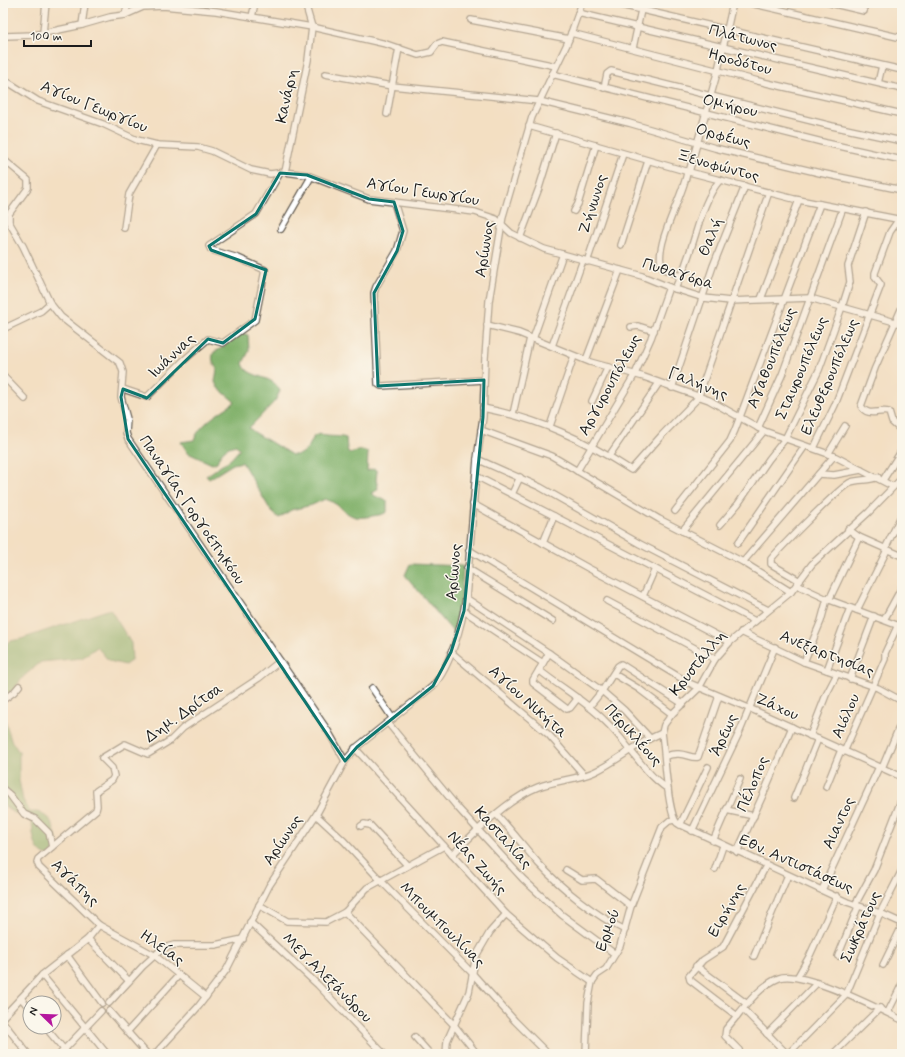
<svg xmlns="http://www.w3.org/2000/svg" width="905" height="1057" viewBox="0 0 905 1057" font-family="Mynerve,sans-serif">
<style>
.forest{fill:#80b069;stroke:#4e6642}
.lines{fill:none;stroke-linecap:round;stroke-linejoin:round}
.minor-casing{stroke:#676056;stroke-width:8}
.minor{stroke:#fff;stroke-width:5.5}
.marked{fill:none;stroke:#0f766e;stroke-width:3;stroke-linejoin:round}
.labels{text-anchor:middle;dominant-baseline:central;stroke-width:3;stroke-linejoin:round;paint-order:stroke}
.street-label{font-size:16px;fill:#1c1c1c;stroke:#fbf7ec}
</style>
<rect width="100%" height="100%" fill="#fbf7ec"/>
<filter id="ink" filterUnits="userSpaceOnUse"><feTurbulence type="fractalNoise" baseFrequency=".025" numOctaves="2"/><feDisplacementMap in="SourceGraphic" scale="8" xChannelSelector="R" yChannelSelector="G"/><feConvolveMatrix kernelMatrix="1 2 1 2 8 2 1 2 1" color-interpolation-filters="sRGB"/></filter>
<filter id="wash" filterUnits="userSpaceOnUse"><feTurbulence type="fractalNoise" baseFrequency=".012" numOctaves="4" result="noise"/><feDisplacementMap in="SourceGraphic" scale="16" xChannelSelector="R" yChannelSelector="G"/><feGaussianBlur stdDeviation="0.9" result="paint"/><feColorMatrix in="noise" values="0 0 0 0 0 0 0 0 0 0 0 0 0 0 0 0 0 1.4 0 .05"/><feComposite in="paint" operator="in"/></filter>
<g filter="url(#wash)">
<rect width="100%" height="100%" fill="#f3dfc2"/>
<!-- forest -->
<g class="forest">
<path d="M242,333l6,2 1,16 -6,12c3,16 31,11 37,28l-5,10 -26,27 5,4 38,23c13,1 17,-8 22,-19l6,-2c8,4 17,1 26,4l1,11 2,4 13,-3 6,2 -1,19 7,-2 3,2 -1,9 2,8 -2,3 -5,2 4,3 12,5v11c-5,3 -9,3 -15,4 -28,6 -25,-10 -47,-17l-13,6 -21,5 -12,8 -8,-7 -29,-49 -9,2 -24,15 -3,-3 25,-17 9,-10 -4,-4c-11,2 -15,7 -19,17l-5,2 -24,-11 -7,-11 13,-2c7,-18 26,-27 41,-38l-17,-14 -3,-6 2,-13c-4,-6 -6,-10 -3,-17 11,-4 17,-14 28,-19z"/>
<polygon points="410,564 463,566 461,602 454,633 405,575"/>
<polygon points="110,609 131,643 132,660 125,665 109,661 97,647 82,658 41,662 23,677 13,691 3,698 3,664 5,663 3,646 10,641 21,639"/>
<path d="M3,713l8,27 8,12v28l4,20 7,12h8l11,6c6,11 14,29 -1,38 -15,-4 -15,-22 -16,-35l-19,-9 -10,-7z"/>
</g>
</g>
<g filter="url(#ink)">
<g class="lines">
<defs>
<g id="minor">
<polyline points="612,3 902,70"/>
<polyline points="750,3 902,38"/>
<polyline points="830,3 864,11"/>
<polyline points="578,13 902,89"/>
<polyline points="125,15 128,3"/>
<polyline points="252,17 255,3"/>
<polyline points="471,20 569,39"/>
<polyline points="82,25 85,3"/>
<polyline points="43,33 46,3"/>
<polyline points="571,33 758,81 902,114"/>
<polyline points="3,38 5,36 34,35 82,25 110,17 125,15 143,7 163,6 216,11 312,27 386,44 418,55 431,52 437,44 442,42 556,66"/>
<polyline points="633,48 641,10"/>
<polyline points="325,74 392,86 539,101 629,123 715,148 820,173 902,190"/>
<polyline points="552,74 826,143 902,160"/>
<polyline points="3,79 38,101 103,124 137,140 157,145 198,147 212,151 251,170 270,174 285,172 307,175 369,199 475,212 496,219 511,233 544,249 642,276 669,287 704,298 730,301 810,298 902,324"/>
<polyline points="878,83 882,66"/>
<polyline points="604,88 607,74 611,71 832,126 902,141"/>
<polyline points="387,114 399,48"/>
<polyline points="529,126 689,172 794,199 902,220"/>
<polyline points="3,159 28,180 28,188 9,214 9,222 23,246 50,303 61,317 120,363 123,372 121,397 127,419 126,433 128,439 328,731 345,761"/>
<polyline points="285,172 308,60 312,27 305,3"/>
<polyline points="689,172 718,70 733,3"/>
<polyline points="394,202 403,231 397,251 376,287 374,293 378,384 381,386 484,380"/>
<polyline points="574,211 578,204 596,145"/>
<polyline points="124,228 129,194 157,145"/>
<polyline points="281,229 311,177"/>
<polyline points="520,238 539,188 556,133"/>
<polyline points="621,245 648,161"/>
<polyline points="587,262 623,154"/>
<path d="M680,276l-16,-7c-15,-17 21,-75 23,-97"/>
<path d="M675,289c4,-10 9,-19 12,-29 10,-26 15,-59 33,-80"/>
<polyline points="761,299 799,200"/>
<path d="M902,307l-27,61 -14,38c7,12 18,3 28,6l3,10 10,9"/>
<polyline points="487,325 519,333 590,362 644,377 709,400 764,431 834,456 892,486"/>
<polyline points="631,327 638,326 654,331"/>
<polyline points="3,329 41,311 50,303"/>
<polyline points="533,339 563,254"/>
<polyline points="552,346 583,260"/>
<polyline points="586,360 620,270"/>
<polyline points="3,376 25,399"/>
<polyline points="672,388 713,266 745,186"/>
<polyline points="123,389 147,397 183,361 208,339 223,343 255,320 265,270 238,258 211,250 209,246 256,214 280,173"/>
<polyline points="592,401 608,367"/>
<path d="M483,408c56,11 100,31 148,62l31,-35 36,-37 71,-206"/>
<polyline points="513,414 530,338"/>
<polyline points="550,426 574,356"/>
<polyline points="758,428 782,375 843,208"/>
<polyline points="481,430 552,456 659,519 743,562 791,592"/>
<polyline points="814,448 835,405 881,285 875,277 875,273 890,232 899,219"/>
<polyline points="828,454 845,426"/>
<polyline points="609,456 659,383"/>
<polyline points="477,459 540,487 640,544 768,610"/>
<polyline points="577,471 635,374 651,338 669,287"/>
<polyline points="819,474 834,475 861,470"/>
<polyline points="476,476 554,516"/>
<path d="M902,478l-33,34 -57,52 -21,28 -61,50 -15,17 -16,29 -27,26 -8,11 -2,8c3,18 5,80 15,90l170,79 33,11 22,10"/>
<polyline points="883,480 902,450"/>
<polyline points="512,494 520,477"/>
<polyline points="473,504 588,568 730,642"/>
<polyline points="675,511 730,441 735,430 820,204"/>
<polyline points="720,525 738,504 769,459 785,439 819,370 842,307 850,282 848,266 866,212"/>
<polyline points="848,529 859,537 902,556"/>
<polyline points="682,531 764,431"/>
<polyline points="543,543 554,516 755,621"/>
<polyline points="738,543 805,446"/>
<polyline points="885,549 902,514"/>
<polyline points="469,550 689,683 758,712 902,777"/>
<polyline points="743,562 834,456"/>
<polyline points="467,568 553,621"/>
<path d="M800,581l-29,-17v-5c9,-11 71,-74 80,-77 9,-3 18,-1 27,-5"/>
<polyline points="797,585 827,599 902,627"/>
<polyline points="643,596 655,569"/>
<polyline points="466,598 549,653 602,691 624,710 650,738"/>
<polyline points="829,600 859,537"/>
<polyline points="607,601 715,659"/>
<polyline points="857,610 887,550"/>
<polyline points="464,611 543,663"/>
<polyline points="884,620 902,587"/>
<polyline points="741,632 804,662 878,688 902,701"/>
<polyline points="451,652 549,735 584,775"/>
<polyline points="549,653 533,680 533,683 567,709 570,708 578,698"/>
<polyline points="804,662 821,621 827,599"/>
<path d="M539,670c21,17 46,31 65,50 23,21 38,52 64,69"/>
<polyline points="827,670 850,608"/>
<polyline points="614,674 639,689 672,714"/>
<polyline points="850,679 874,616"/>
<polyline points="372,688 393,719"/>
<polyline points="3,700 14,692 19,686"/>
<polyline points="589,707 602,691 618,666 621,664 683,704"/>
<polyline points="388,723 458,808 523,879 562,915 615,954"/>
<polyline points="810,736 826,695 837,674"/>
<polyline points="355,748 506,914 557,958 592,982"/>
<polyline points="844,752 885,659 885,653 898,625"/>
<path d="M666,756c17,-6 23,3 32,1l21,-61"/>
<polyline points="882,768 902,720"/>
<polyline points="826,787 841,750"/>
<polyline points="3,789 10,795 24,814 35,819 49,833 52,847 38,859 37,862 39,867 99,925 154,955 206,997"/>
<polyline points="794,798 818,739"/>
<polyline points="726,810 754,816"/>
<polyline points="316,815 344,841 383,883 471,972 515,1021 548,1054"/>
<path d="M497,815c15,16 28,33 42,49 22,24 57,52 86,66"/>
<polyline points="680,825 708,767"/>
<polyline points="361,826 364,824 370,825 407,865"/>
<polyline points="692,831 740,731 775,647"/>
<polyline points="713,841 740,779"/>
<polyline points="52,847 96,810 97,806 96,791 112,780 114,776 112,768 102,758 125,744 148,754 171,740 183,728 259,678 280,661"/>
<polyline points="737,852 762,797 792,727"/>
<path d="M452,855c22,-22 57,-57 86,-68 18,-7 38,-7 56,-15 24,-11 44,-30 68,-39"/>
<polyline points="715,869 723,846"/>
<polyline points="566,870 582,880 596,879 631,906"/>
<polyline points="822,890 879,767"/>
<polyline points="259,905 287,921 326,922 345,912 367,888 444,846"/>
<polyline points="855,905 874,870 902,798"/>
<polyline points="345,912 454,1025 477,1054"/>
<polyline points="250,922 318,985 384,1054"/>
<polyline points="88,939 129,981"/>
<polyline points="67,955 102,1003"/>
<polyline points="754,956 788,875"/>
<polyline points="838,956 858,907"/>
<polyline points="883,965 902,926"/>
<polyline points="696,966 747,1004"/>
<polyline points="42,975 107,1054"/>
<polyline points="798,976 810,955 837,896"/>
<polyline points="21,998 30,1009"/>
<polyline points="109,1003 143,966 163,948 174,945 215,945 243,939"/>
<polyline points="744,1010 787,1054"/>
<polyline points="109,1011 147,1054"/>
<polyline points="888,1012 902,984"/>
<polyline points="737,1016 690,980 689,976 703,960 723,947 766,866"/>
<polyline points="3,1017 42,975 88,939 99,925"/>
<polyline points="3,1022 28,1054"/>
<polyline points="45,1027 68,1054"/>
<polyline points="128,1031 179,975"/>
<polyline points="767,1034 817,983"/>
<polyline points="415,1037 430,1054"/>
<path d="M739,1050l-14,-14 1,-7c15,-17 31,-42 53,-51 22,-9 100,31 123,42"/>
<polyline points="60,1054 101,1011"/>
<path d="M155,1054l43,-47 29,-38 42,-83 47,-71 29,-54 12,-14 76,-61c18,-20 29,-62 33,-88l11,-139 6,-42 2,-59 4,-57 14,-85 29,-99 35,-73 15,-41"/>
<polyline points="446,1054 447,1041 469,992 476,956 490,932 506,914"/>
<polyline points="586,1054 588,1003 592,982 597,975 606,969 620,946 631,906 662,827 669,821 674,820"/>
<polyline points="788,1054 846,995 880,913 902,870"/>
<polyline points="833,1054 880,1008"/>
</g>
</defs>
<!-- minor casing -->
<use href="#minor" class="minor-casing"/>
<!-- minor -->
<use href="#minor" class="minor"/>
</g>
</g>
<!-- marked area -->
<path d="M0 0H905V1057H0ZM280,173l27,2 62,24 25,3 9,29 -6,20 -23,42 4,93 106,-6 -1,37 -19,194 -13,41 -18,34 -76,61 -12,14 -217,-322 -7,-42 2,-8 24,9 61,-59 15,4 32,-24 11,-49 -55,-20 -2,-4 47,-32z" fill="#f3dfc2" fill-opacity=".55" fill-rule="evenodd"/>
<path class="marked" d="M280,173l27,2 62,24 25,3 9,29 -6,20 -23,42 4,93 106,-6 -1,37 -19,194 -13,41 -18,34 -76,61 -12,14 -217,-322 -7,-42 2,-8 24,9 61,-59 15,4 32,-24 11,-49 -55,-20 -2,-4 47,-32z"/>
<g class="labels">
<!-- street labels -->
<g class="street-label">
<text transform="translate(743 38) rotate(14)">Πλάτωνος</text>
<text transform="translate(740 62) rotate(15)">Ηροδότου</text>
<text transform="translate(287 96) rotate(-78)">Κανάρη</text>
<text transform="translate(730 106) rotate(13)">Ομήρου</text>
<text transform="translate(94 107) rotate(22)">Αγίου Γεωργίου</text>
<text transform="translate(723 136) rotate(15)">Ορφέως</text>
<text transform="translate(718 166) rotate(15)">Ξενοφώντος</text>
<text transform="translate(423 192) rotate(9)">Αγίου Γεωργίου</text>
<text transform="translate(593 204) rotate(-72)">Ζήνωνος</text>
<text transform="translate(711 237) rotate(-68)">Θαλή</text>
<text transform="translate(485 249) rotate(-81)">Αρίωνος</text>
<text transform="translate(678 274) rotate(17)">Πυθαγόρα</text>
<text transform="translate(172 356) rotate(-43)">Ιωάννας</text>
<text transform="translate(772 358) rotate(-68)">Αγαθουπόλεως</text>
<text transform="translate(802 368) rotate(-67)">Σταυρουπόλεως</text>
<text transform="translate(830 377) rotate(-67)">Ελευθερουπόλεως</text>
<text transform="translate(698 384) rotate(22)">Γαλήνης</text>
<text transform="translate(610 385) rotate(-61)">Αργυρουπόλεως</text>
<text transform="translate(192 510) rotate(56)">Παναγίας Γοργοεπηκόου</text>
<text transform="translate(454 572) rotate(-85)">Αρίωνος</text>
<text transform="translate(827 654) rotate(22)">Ανεξαρτησίας</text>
<text transform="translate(698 663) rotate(-51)">Κρυστάλλη</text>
<text transform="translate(528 702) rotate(42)">Αγίου Νικήτα</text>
<text transform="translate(777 707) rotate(24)">Ζάχου</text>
<text transform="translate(184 713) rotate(-35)">Δημ. Δρίτσα</text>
<text transform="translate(846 716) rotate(-66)">Αιόλου</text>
<text transform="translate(633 735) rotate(48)">Περικλέους</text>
<text transform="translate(724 735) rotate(-65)">Άρεως</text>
<text transform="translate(753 784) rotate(-67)">Πέλοπος</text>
<text transform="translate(839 823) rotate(-65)">Αιαντος</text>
<text transform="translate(503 838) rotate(48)">Κασταλίας</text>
<text transform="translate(283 840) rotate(-56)">Αρίωνος</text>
<text transform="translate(477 863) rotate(48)">Νέας Ζωής</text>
<text transform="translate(796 864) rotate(24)">Εθν. Αντιστάσεως</text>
<text transform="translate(75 883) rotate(44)">Αγάπης</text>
<text transform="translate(727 910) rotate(-60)">Ειρήνης</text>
<text transform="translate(442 925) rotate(45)">Μπουμπουλίνας</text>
<text transform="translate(861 927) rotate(-66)">Σωκράτους</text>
<text transform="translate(608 930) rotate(-70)">Ερμού</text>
<text transform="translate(162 948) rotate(35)">Ηλείας</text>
<text transform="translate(327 978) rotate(45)">Μεγ.Αλεξάνδρου</text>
</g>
</g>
<!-- margin -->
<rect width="905" height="1057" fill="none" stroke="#fbf7ec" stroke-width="16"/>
<!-- north arrow -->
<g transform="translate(42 1015) rotate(293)"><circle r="19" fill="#fbf7ec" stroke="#a29f99"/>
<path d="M0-3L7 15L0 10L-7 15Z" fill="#b5179e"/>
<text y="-6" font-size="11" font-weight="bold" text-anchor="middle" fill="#1c1c1c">N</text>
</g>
<!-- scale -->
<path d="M24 40v6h67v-6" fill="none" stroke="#1c1c1c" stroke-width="2"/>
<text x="30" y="40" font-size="12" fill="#1c1c1c" stroke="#fbf7ec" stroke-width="3" paint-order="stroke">100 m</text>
</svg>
